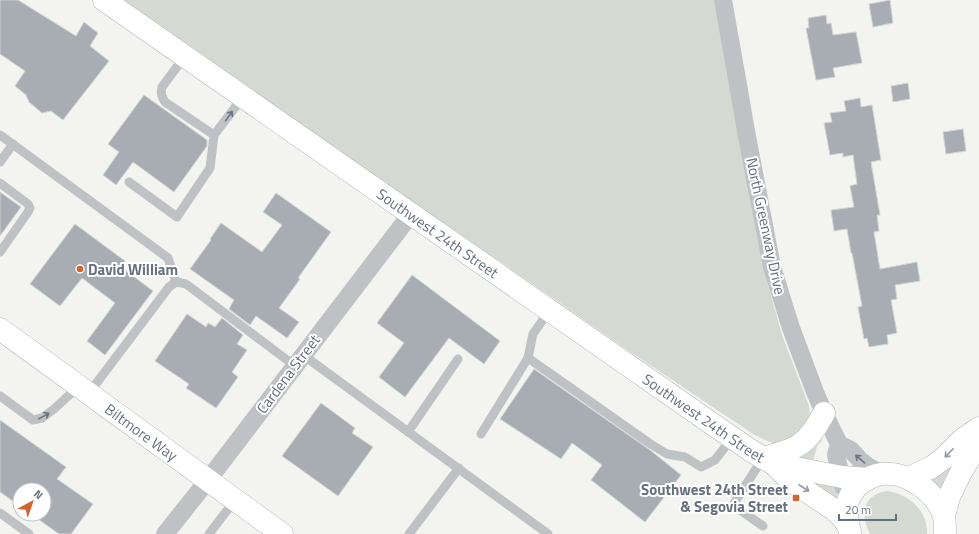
<svg xmlns="http://www.w3.org/2000/svg" width="979" height="534" viewBox="0 0 979 534" font-family="'Titillium Web',sans-serif">
<style>
.green{fill:#d4dad1}
.building{fill:#a7adb2;stroke:#d4d4d2}
.lines{fill:none;stroke-linecap:round;stroke-linejoin:round}
.secondary-casing{stroke:#b1b5b9;stroke-width:23}
.lane{stroke:#bfc2c5;stroke-width:9}
.street{stroke:#bfc2c5;stroke-width:18}
.secondary{stroke:#fff;stroke-width:22}
.oneway{stroke:#6a7582}
.oneway2{stroke:#939ca5}
.poi-dot{fill:#d16532;stroke:#fff;stroke-width:1.5}
.labels{text-anchor:middle;dominant-baseline:central;stroke-width:4;stroke-linejoin:round;paint-order:stroke}
.street-label{font-size:15px;fill:#65717e;stroke:#fff}
.poi-label{font-size:15px;font-weight:bold;fill:#65717e;stroke:#fff;text-anchor:start}
</style>
<rect width="100%" height="100%" fill="#f3f3f0"/>
<!-- green -->
<g class="green">
<polygon points="123,0 714,0 718,17 758,242 768,285 782,335 809,406 810,413 809,419 795,439 776,444 767,441 753,434 626,349 537,287 369,172"/>
<polygon points="822,438 822,440 817,446 813,463 799,459 811,450"/>
<polygon points="949,465 954,470 943,492 930,480"/>
<polygon points="816,480 836,485 838,502 814,487"/>
<path d="M887,491c22,3 41,20 40,43h-57c-10,-19 -8,-39 17,-43z"/>
</g>
<!-- building -->
<g class="building">
<polygon points="0,0 18,0 76,36 84,22 98,33 90,46 109,61 63,120 51,111 42,113 29,102 26,95 15,86 25,71 0,54"/>
<polygon points="890,0 893,23 873,27 869,4"/>
<polygon points="826,15 827,24 831,23 833,35 856,32 862,63 833,68 835,77 816,80 806,28 809,28 808,18"/>
<polygon points="908,83 910,99 893,102 891,86"/>
<polygon points="144,95 207,140 207,146 174,192 133,162 116,185 103,175 119,152 108,144"/>
<polygon points="860,98 861,107 872,105 881,160 871,162 880,215 877,215 879,231 874,232 880,269 917,262 920,281 895,285 897,299 891,300 897,333 887,335 888,344 869,347 867,338 864,339 858,307 862,306 852,253 851,253 847,229 834,231 831,210 854,207 850,186 857,184 853,155 843,157 843,153 830,155 824,123 832,122 830,113 846,111 844,101"/>
<polygon points="963,129 966,151 946,154 943,132"/>
<polygon points="0,192 21,207 0,236"/>
<polygon points="276,193 331,232 298,278 300,279 279,308 299,322 287,338 256,316 250,325 229,309 234,300 190,269 211,240 210,239 221,223 262,252 282,225 263,212"/>
<polygon points="75,224 125,261 121,267 153,291 105,355 87,341 115,303 82,278 60,306 30,284"/>
<polygon points="412,275 500,341 484,364 449,338 405,397 379,377 404,343 377,323"/>
<polygon points="187,314 206,327 208,323 215,327 222,318 243,335 237,344 247,350 232,372 238,377 216,408 186,388 189,384 155,361"/>
<polygon points="534,369 650,450 681,475 645,522 591,480 602,465 572,443 561,459 500,419"/>
<polygon points="321,403 355,428 352,433 373,447 338,496 282,456"/>
<polygon points="0,420 66,467 57,479 93,504 71,534 59,534 31,514 44,514 44,490 20,490 20,506 0,492"/>
</g>
<g class="lines">
<defs>
<g id="secondary">
<path id="s1" d="M104,0l617,430 29,20 24,14 16,16 43,29 7,6 8,10"/>
<path id="s2" d="M0,329l282,205"/>
<path d="M763,458c34,-9 44,-12 61,-45"/>
<polyline points="774,464 842,477 868,479"/>
<polyline points="909,478 932,467 944,458 963,439 979,428"/>
<polyline points="944,516 949,497 961,472 975,449 979,437"/>
<path d="M850,532c-2,-7 -4,-20 -3,-27 3,-16 19,-29 35,-31 25,-3 54,18 62,42 1,5 1,12 1,18"/>
</g>
</defs>
<!-- secondary casing -->
<use href="#secondary" class="secondary-casing"/>
<!-- lane -->
<g class="lane">
<path d="M185,56l-23,31c-2,6 0,10 3,15l49,33"/>
<polyline points="0,135 168,258 176,282"/>
<polyline points="0,162 13,144"/>
<polyline points="129,182 177,217 210,168 214,135 243,97"/>
<polyline points="0,183 28,204 30,208 28,212 0,252"/>
<polyline points="303,355 548,534"/>
<polyline points="528,358 588,400 649,443 667,454 685,457 701,467 715,460 732,438"/>
<polyline points="89,393 169,287 176,282 186,284 295,366"/>
<polyline points="0,396 33,420 42,418 54,409 78,387"/>
<polyline points="408,432 458,359"/>
<polyline points="481,434 528,358 533,334 549,311"/>
<polyline points="0,513 29,534"/>
<polyline points="763,526 733,505 763,458"/>
<polyline points="209,534 235,500"/>
<polyline points="409,534 459,468"/>
</g>
<!-- street -->
<g class="street">
<polyline points="723,0 737,79 746,131 772,267 791,328 815,392 824,413 839,444 851,450 860,460 869,467 882,474"/>
<polyline points="839,444 836,455 844,488"/>
<polyline points="165,534 208,480 411,214"/>
</g>
<!-- secondary -->
<use href="#secondary" class="secondary"/>
</g>
<!-- one-way arrows -->
<defs><path id="oneway-shaft" d="M-6 0H5M1.5-3L5.5 0L1.5 3" fill="none" stroke-width="1.6" stroke-linecap="round" stroke-linejoin="round"/></defs>
<g class="oneway">
<use href="#oneway-shaft" transform="translate(229 116) rotate(-54)"/>
<use href="#oneway-shaft" transform="translate(44 416) rotate(-29)"/>
<use href="#oneway-shaft" transform="translate(860 459) rotate(-139)"/>
</g>
<g class="oneway2">
<use href="#oneway-shaft" transform="translate(949 453) rotate(134)"/>
<use href="#oneway-shaft" transform="translate(804 488) rotate(33)"/>
</g>
<!-- markers -->
<g class="poi-dot">
<circle cx="80" cy="269" r="4"/>
<rect x="792" y="494" width="8" height="8" rx="2"/>
</g>
<g class="labels">
<!-- street labels -->
<g class="street-label">
<text transform="translate(766 226) rotate(78)">North Greenway Drive</text>
<text stroke="none"><textPath href="#s1" startOffset="407">Southwest 24th Street</textPath></text>
<text transform="translate(288 374) rotate(-53)">Cardena Street</text>
<text stroke="none"><textPath href="#s1" startOffset="731">Southwest 24th Street</textPath></text>
<text stroke="none"><textPath href="#s2" startOffset="175">Biltmore Way</textPath></text>
</g>
<!-- poi labels -->
<g class="poi-label">
<text x="88" y="269">David William</text>
<text x="788" y="489" text-anchor="end">Southwest 24th Street<tspan x="788" dy="17">&amp; Segovia Street</tspan></text>
</g>
</g>
<!-- north arrow -->
<g transform="translate(32 502) rotate(40)"><circle r="19" fill="#ffffff" stroke="#c1c6cb"/>
<path d="M0-3L7 15L0 10L-7 15Z" fill="#d16532"/>
<text y="-6" font-size="11" font-weight="bold" text-anchor="middle" fill="#65717e">N</text>
</g>
<!-- scale -->
<path d="M839 514v6h57v-6" fill="none" stroke="#65717e" stroke-width="2"/>
<text x="845" y="514" font-size="12" fill="#65717e" stroke="#ffffff" stroke-width="3" paint-order="stroke">20 m</text>
</svg>
